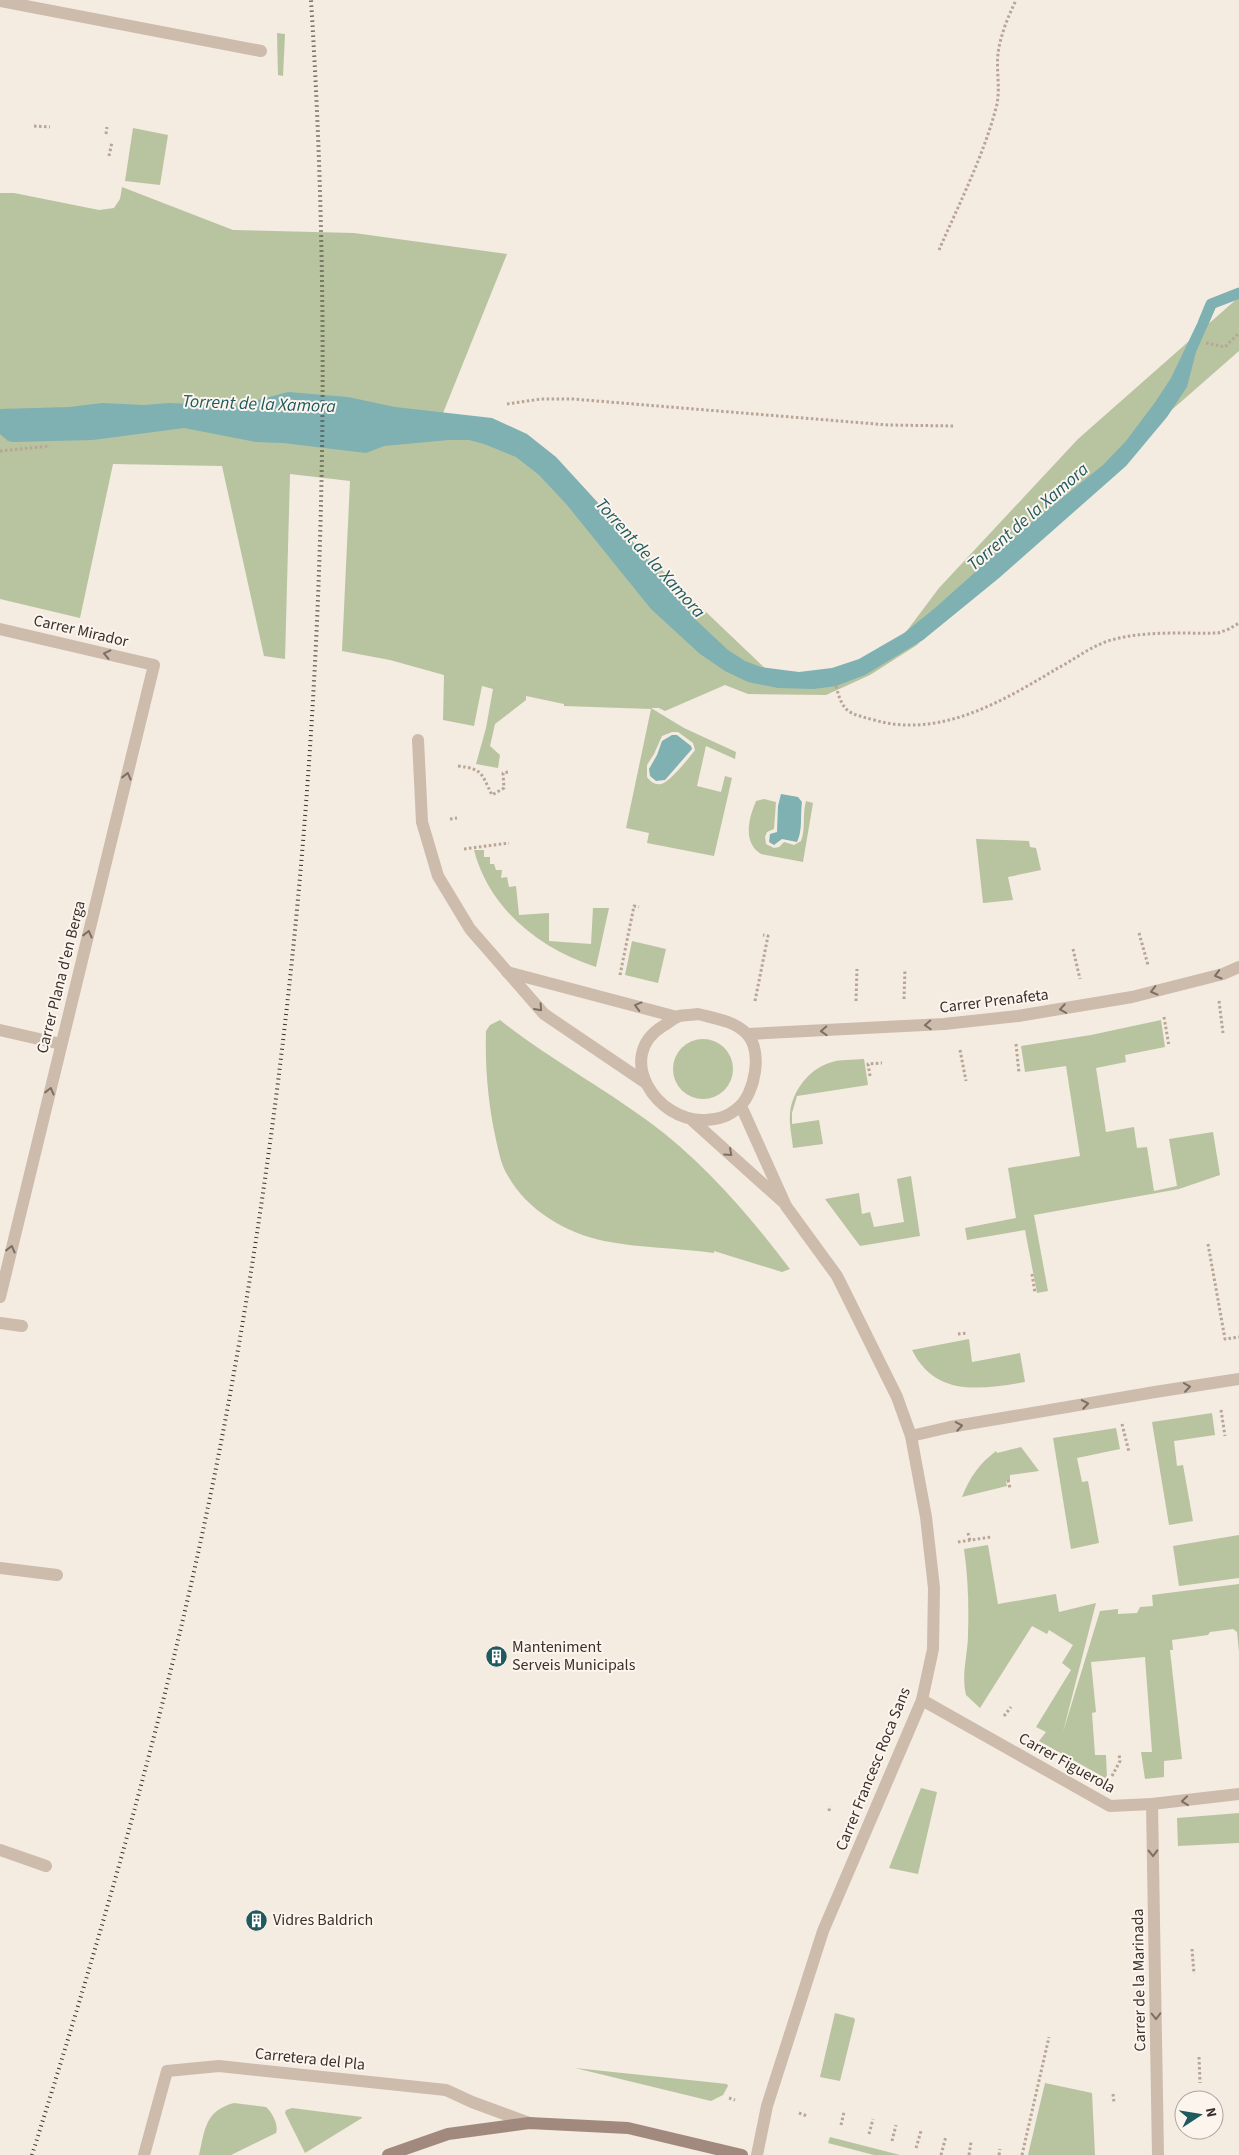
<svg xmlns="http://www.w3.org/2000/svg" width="1239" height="2155" viewBox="0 0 1239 2155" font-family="'Source Sans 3',sans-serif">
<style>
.green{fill:#b8c4a0;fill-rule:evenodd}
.water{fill:#7fb0b2}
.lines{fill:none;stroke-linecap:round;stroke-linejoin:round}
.stream{stroke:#7fb0b2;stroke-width:11}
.path{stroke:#b9a596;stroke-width:3;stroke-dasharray:2.5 2.5;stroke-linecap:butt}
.street{stroke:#cdbbac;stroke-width:12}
.secondary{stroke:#a18a7d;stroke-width:12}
.rail{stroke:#3b302b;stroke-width:4;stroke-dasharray:1 4;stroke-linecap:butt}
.oneway{stroke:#7d6f65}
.labels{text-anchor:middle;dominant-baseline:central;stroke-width:4;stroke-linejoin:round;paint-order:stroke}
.street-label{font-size:16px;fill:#3b302b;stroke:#fbf5ee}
.poi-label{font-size:16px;fill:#3b302b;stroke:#fbf5ee;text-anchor:start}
.water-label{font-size:18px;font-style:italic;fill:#1f5a5e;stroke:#fbf5ee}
</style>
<rect width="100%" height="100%" fill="#f4ebe1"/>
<!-- green -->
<g class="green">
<polygon points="277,33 285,34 283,76 278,75"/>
<polygon points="133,128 168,135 160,185 125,181"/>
<path d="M122,187l111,43 121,3 153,21 -70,174 54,8 83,46 69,70 124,118 50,6 77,-28 45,-60 139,-149 161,-142v54l-233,204 -89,90 -47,30 -44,20 -78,-1 -23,-9 -60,26 -6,-3h-8l33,20 52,24 -1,7 -29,-13 -9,40 24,6 4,-16 7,2 -18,78 -67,-13 2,-10 -23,-5 25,-119 -87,-3v-2l-38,-8v4l-31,24 -5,22 10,9 -2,13 -22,-4 10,-36 7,-39 -11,-3 -8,40 -31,-6 1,-45 -54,-15 -48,-9 8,-170 -60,-7 -5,185 -21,-3 -42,-190 -109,-2 -33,154 -80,-19v-406h14l85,17 15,-2 6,-9zM672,732h6l15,11 2,7c-5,7 -26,33 -34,34 -6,1 -10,-2 -14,-7v-12l7,-11 8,-18z"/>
<path d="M764,799l12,3 -2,27 -7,3 -2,5 1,7 8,4 5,-1 5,-5 10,3 7,-4c5,-13 1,-26 5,-40l7,2 -10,59 -42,-8c-19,-12 -12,-36 -5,-53z"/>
<polygon points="976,839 1029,841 1030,847 1036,848 1041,870 1008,877 1013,900 983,903"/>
<path d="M474,850h10v7h6v7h4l2,6h6l-1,8 6,-1 2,10 7,-1 3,29 30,-2v28l42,3 2,-36h16l-13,59c-56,-18 -107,-58 -122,-117z"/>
<polygon points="632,941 666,949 658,983 625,975"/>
<path d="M500,1020c48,38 99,65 148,101 56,41 100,93 142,148l-8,3 -68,-21v2c-37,-5 -74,-5 -110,-12 -38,-8 -77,-31 -96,-65 -7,-11 -9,-24 -12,-36 -8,-37 -11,-71 -10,-109l4,-6z"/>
<polygon points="1161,1020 1165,1047 1125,1055 1126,1062 1096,1068 1106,1132 1134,1127 1137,1148 1147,1147 1154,1191 1177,1186 1169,1139 1213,1132 1220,1175 1179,1189 1034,1215 1048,1291 1037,1293 1025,1230 967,1240 965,1228 1016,1218 1008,1168 1080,1156 1066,1066 1025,1072 1021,1046 1091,1035"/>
<circle cx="703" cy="1069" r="30"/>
<path d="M864,1059l4,26 -71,11 -5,17v11l27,-4 4,24 -30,4c-1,-11 -4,-23 -3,-35 2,-21 18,-43 39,-50 10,-4 24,-3 35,-4z"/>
<polygon points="911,1176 920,1236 860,1246 825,1199 859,1193 862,1214 870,1212 874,1227 904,1222 897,1179"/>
<path d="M969,1339l3,23 48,-9 5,29c-43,7 -89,16 -113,-32z"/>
<polygon points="1212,1413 1215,1435 1174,1441 1177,1466 1183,1465 1193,1521 1169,1525 1152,1422"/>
<polygon points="1116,1428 1120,1449 1077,1458 1082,1482 1088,1481 1099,1543 1071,1549 1053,1438"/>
<path d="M1021,1447l18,24 -29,4v5l-4,1 1,5 -45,11c8,-20 17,-33 34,-46l1,2z"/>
<polygon points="1239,1535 1239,1578 1179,1586 1173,1546"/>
<path d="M988,1545l10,59 58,-10 3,18 37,-9 -33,129 37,-121 18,-2v5l19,-1 3,-6 13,-1 -1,-11 87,-11v68l-2,-20 -4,-3 -23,3 -2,3 -36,5 1,10h-3l12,109 -18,2v16l-19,2 -4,-27h11l-7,-95 -54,5 5,50 -4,1 3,42h11l1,24 -68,-38 7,-9 -10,-5 35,-57 -9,-7 11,-18 -24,-15 -2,4 -15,-8 -52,82 -14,-13c-5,-22 2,-40 2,-61 1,-29 0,-57 -4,-85z"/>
<polygon points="921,1788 937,1792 918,1874 889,1868"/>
<polygon points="1239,1813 1239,1843 1178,1846 1177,1818"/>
<polygon points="835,2013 854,2018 855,2020 840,2081 820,2077"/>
<polygon points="575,2068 727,2084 728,2086 723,2095 711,2101"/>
<polygon points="1045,2083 1092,2093 1095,2155 1028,2155"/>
<path d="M234,2103l32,4c6,5 13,18 10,26l-45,22h-32c6,-26 6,-44 35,-52z"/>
<polygon points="292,2108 362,2117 362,2118 305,2153 285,2113 286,2110"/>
<polygon points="830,2137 900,2155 874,2155 828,2143"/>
</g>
<!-- water -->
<g class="water">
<polygon points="1205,307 1216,307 1196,352 1187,387 1167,417 1126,466 999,578 923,640 865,675 836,686 814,689 778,688 748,682 725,671 700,654 651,609 567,505 539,475 516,457 484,444 469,440 449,440 384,446 366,453 283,443 256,442 184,428 93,440 13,442 8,441 0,434 0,409 69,407 102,403 144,405 169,403 235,406 288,392 348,397 395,407 492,418 527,434 556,457 623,530 697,621 728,650 745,661 761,667 799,672 832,668 859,659 904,633 935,608 1026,527 1103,465 1126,441 1156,401 1171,378"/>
<polygon points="672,735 677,735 691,746 692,749 665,780 656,781 650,776 649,769 657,755 662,741"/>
<path d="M781,794l17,3 4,5c-2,13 1,28 -5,40l-15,-3 -8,6 -5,-3 1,-8 7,-2 1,-26z"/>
</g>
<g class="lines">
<!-- stream -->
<polyline class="stream" points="1204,321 1211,304 1239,293"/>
<!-- path -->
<g class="path">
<polyline points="34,126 50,127"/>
<polyline points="106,134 107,127"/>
<polyline points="109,156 112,142"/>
<path d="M939,250c20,-46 44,-93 57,-142 5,-18 0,-36 2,-54 2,-18 10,-37 18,-54"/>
<polyline points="1206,343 1225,347 1239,333"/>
<polyline points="507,404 541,399 573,399 888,425 954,426"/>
<polyline points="0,451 50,446"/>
<path d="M836,686c7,27 12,27 38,34 66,19 129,-19 184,-52 17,-9 32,-21 50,-27 35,-11 74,-7 110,-8l11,-4 10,-6"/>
<path d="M458,766c25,3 23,7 34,29l12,-7 -1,-15 5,-1"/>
<polyline points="450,819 457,818"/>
<polyline points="464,849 509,843"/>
<polyline points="1139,933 1148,965"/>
<polyline points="1073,949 1080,979"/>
<polyline points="620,975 634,906 639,907"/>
<polyline points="904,999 905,969"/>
<polyline points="755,1001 768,936 763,935"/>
<polyline points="856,1001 857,969"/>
<polyline points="1219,1001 1223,1033"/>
<polyline points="1164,1017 1169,1046"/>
<polyline points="1016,1044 1019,1073"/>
<polyline points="960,1050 966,1081"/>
<polyline points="870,1076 868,1064 882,1063"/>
<polyline points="1208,1244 1225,1339 1239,1337"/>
<polyline points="1032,1274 1035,1293"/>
<polyline points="958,1334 967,1333"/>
<polyline points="1221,1410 1225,1436"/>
<polyline points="1122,1424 1129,1452"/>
<polyline points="1008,1480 1010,1488"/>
<polyline points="968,1533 970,1541"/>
<polyline points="958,1542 991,1537"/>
<polyline points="1004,1716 1011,1707"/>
<polyline points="1112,1776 1120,1761 1119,1754"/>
<polyline points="829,1811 830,1806"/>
<polyline points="1192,1949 1194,1974"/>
<polyline points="1199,2057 1200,2083"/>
<polyline points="1113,2094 1114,2103"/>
<polyline points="729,2098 735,2100"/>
<polyline points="799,2113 807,2116"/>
<polyline points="841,2125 844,2112"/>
<polyline points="869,2134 873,2119"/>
<polyline points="892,2141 896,2125"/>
<polyline points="916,2148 921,2131"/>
<polyline points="941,2155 946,2136"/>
<polyline points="969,2155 971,2142"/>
<polyline points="999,2155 1000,2149"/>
<polyline points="1022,2155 1049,2037"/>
</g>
<!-- street -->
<g class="street">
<polyline points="0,1 261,51"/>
<polyline points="0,629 154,665 0,1297"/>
<polyline points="418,740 422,822 438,876 470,929 544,1014 646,1083"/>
<polyline points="507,972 677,1017"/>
<path d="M698,1014c16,4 37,7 49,20 16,17 8,59 -8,73 -11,10 -20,12 -34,13 -49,2 -91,-64 -42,-94 5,-3 11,-8 16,-10 6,-1 13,-1 19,-2z"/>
<polyline points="0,1030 61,1044"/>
<polyline points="748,1034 944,1024 1018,1016 1132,997 1223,974 1239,967"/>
<polyline points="741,1106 786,1206 837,1276 897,1397 911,1436 926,1517 934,1588 933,1649 922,1700 823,1931 767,2106 757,2155"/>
<polyline points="693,1121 782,1201"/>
<polyline points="0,1323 22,1326"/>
<polyline points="911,1436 950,1427 1155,1392 1239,1379"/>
<polyline points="0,1568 57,1575"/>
<polyline points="922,1700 1110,1806 1152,1804 1239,1794"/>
<polyline points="1152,1804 1158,2155"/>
<polyline points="0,1850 46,1866"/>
<polyline points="144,2155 167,2071 219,2066 446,2090 472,2102 529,2123"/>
</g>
<!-- secondary -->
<polyline class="secondary" points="388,2155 448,2134 529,2123 628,2128 742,2155"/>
<!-- rail -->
<path class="rail" d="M32,2155c77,-244 148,-491 195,-744 86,-465 114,-939 84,-1411"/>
</g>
<!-- one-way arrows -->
<defs><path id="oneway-chevron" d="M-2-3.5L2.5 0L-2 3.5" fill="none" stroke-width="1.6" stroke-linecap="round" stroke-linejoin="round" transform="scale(1.25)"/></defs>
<g class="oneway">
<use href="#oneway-chevron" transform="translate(107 654) rotate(-167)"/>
<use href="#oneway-chevron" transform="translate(127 776) rotate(-76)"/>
<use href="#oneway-chevron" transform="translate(88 934) rotate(-76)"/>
<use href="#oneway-chevron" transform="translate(1218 975) rotate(164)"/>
<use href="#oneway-chevron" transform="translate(1154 991) rotate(166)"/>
<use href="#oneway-chevron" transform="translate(638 1006) rotate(-165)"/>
<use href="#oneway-chevron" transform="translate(539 1008) rotate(48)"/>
<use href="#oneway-chevron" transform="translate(1063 1009) rotate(171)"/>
<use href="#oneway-chevron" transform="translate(928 1025) rotate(177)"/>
<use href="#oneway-chevron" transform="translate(824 1031) rotate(177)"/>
<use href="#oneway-chevron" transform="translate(50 1091) rotate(-76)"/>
<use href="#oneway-chevron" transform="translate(729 1153) rotate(42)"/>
<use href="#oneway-chevron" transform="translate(11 1249) rotate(-76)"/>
<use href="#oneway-chevron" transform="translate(1187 1387) rotate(-8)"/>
<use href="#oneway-chevron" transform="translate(1085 1404) rotate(-10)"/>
<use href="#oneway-chevron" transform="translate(959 1426) rotate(-10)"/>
<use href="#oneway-chevron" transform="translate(1185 1801) rotate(174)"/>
<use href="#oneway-chevron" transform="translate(1153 1853) rotate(89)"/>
<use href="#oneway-chevron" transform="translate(1156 2016) rotate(89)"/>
</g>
<!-- icons -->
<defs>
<symbol id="building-disc" viewBox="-11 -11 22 22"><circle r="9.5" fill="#1f5a5e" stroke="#fbf5ee"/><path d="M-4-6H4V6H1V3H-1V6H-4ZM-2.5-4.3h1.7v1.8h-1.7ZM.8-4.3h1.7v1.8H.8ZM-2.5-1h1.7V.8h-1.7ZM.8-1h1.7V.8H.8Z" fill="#fff"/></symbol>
</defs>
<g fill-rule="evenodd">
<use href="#building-disc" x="484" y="1644" width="25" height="25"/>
<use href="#building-disc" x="244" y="1908" width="25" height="25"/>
</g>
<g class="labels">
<!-- street labels -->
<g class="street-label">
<text transform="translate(81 631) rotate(13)">Carrer Mirador</text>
<text transform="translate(61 977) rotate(-76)">Carrer Plana d'en Berga</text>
<text transform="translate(994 1001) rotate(-7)">Carrer Prenafeta</text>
<text transform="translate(1067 1763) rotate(29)">Carrer Figuerola</text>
<text transform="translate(873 1769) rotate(-68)">Carrer Francesc Roca Sans</text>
<text transform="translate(1139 1980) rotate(-91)">Carrer de la Marinada</text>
<text transform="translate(310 2059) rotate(6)">Carretera del Pla</text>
</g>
<!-- poi labels -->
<g class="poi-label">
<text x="512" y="1647">Manteniment<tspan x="512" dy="18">Serveis Municipals</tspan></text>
<text x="273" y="1920">Vidres Baldrich</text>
</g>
<!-- water labels -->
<g class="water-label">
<text transform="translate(259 404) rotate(2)">Torrent de la Xamora</text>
<text transform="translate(1028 517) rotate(-41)">Torrent de la Xamora</text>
<text transform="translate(650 558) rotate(48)">Torrent de la Xamora</text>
</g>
</g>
<!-- north arrow -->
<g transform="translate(1199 2115) rotate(78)"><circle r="24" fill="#fbf5ee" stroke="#aea6a0"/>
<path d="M0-4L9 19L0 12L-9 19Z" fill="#1f5a5e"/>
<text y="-8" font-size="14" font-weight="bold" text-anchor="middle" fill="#3b302b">N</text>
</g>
</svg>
